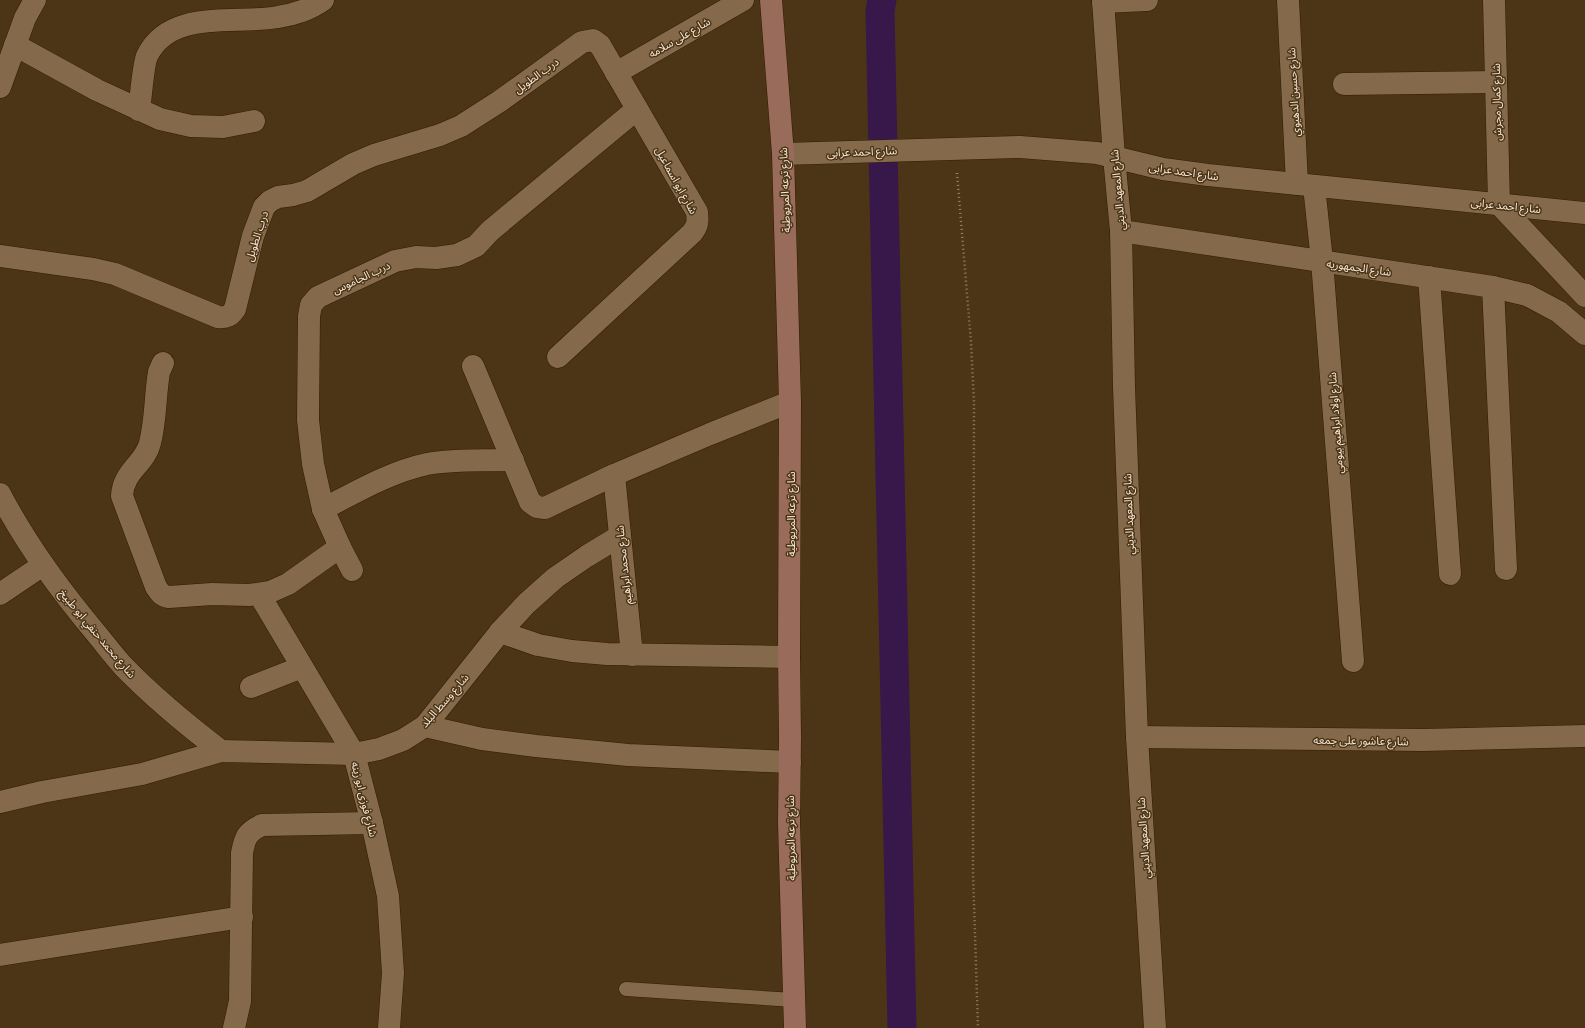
<svg xmlns="http://www.w3.org/2000/svg" width="1585" height="1028" viewBox="0 0 1585 1028" font-family="Commissioner,'Noto Sans Arabic',sans-serif">
<style>
.lines{fill:none;stroke-linecap:round;stroke-linejoin:round}
.canal{stroke:#38174b;stroke-width:29}
.service-casing{stroke:#321c00;stroke-width:15}
.minor-casing{stroke:#321c00;stroke-width:23}
.tertiary-casing{stroke:#321c00;stroke-width:23}
.secondary-casing{stroke:#321c00;stroke-width:23}
.path{stroke:#96836a;stroke-width:2.5;stroke-dasharray:1 3;stroke-linecap:butt}
.service{stroke:#846a4b;stroke-width:14}
.minor{stroke:#846a4b;stroke-width:22}
.tertiary{stroke:#846a4b;stroke-width:22}
.secondary{stroke:#986b5a;stroke-width:22}
.labels{text-anchor:middle;dominant-baseline:central;stroke-width:3;stroke-linejoin:round;paint-order:stroke}
.street-label{font-size:11px;fill:#f7e8d7;stroke:#4c3516}
</style>
<rect width="100%" height="100%" fill="#4c3516"/>
<g class="lines">
<!-- canal -->
<polyline class="canal" points="882,0 880,11 902,1028"/>
<defs>
<polyline id="service" points="626,989 794,1000"/>
<g id="minor">
<polyline points="1103,0 1114,157 1121,231 1124,387 1137,737 1155,1028"/>
<polyline points="1288,0 1297,184"/>
<polyline points="1494,0 1499,204 1585,296"/>
<polyline points="1103,2 1147,0"/>
<polyline points="15,45 97,90 160,119 191,126 223,127 254,121"/>
<polyline points="616,73 743,0"/>
<polyline points="1344,84 1496,82"/>
<polyline points="0,87 25,18 35,0"/>
<path d="M139,110c2,-12 4,-45 8,-54 23,-48 89,-31 131,-39 15,-2 33,-8 45,-17"/>
<polyline points="1314,186 1322,261 1353,661"/>
<polyline points="1121,231 1493,287 1527,295 1559,312 1585,334"/>
<path d="M0,256l93,13 22,5 103,43c9,1 12,-1 17,-8l18,-73 11,-29 6,-6 8,-4 15,-2 14,-4 46,-27 21,-9 66,-20 21,-9 39,-25 82,-59 11,-2 7,5 97,167c1,9 1,14 -5,21l-134,124"/>
<polyline points="1429,277 1450,574"/>
<polyline points="1493,287 1506,569"/>
<path d="M163,363l-4,9c-4,23 -3,48 -9,71 -5,21 -27,28 -28,53l34,91c4,6 6,9 13,10l43,-3 37,1 21,-3 18,-8 52,-37"/>
<polyline points="473,366 530,502 537,507 545,508 614,475 710,434 790,402"/>
<polyline points="614,475 632,655"/>
<path d="M0,494c26,50 59,95 95,138 10,12 19,24 29,35 30,31 63,58 97,84"/>
<path d="M323,509c33,-17 67,-37 104,-45 28,-5 58,-3 86,-4"/>
<polyline points="352,570 340,547 323,509 313,464 308,420 309,316 311,305 318,297 395,261 416,257 436,258 457,255 476,246 490,231 637,109"/>
<polyline points="0,594 43,565"/>
<polyline points="259,594 354,754 372,823 388,896 393,973 389,1028"/>
<polyline points="500,632 538,645 572,651 607,654 789,657"/>
<polyline points="251,687 302,667"/>
<polyline points="425,726 482,739 536,746 628,755 790,762"/>
<polyline points="1137,737 1423,740 1585,736"/>
<polyline points="0,802 42,792 142,774 221,751 354,754 379,749 403,740 425,726 500,632 526,604 555,578 587,556 620,536"/>
<polyline points="0,955 242,917"/>
<path d="M234,1028l6,-27 2,-148c3,-16 5,-21 20,-28l110,-2"/>
</g>
<polyline id="tertiary" points="783,154 1020,147 1097,153 1163,169 1208,175 1585,213"/>
<polyline id="secondary" points="771,0 783,154 790,402 789,657 790,737 789,823 795,1028"/>
</defs>
<!-- service casing -->
<use href="#service" class="service-casing"/>
<!-- minor casing -->
<use href="#minor" class="minor-casing"/>
<!-- tertiary casing -->
<use href="#tertiary" class="tertiary-casing"/>
<!-- secondary casing -->
<use href="#secondary" class="secondary-casing"/>
<!-- path -->
<polyline class="path" points="957,173 971,342 974,402 973,872 978,1028"/>
<!-- service -->
<use href="#service" class="service"/>
<!-- minor -->
<use href="#minor" class="minor"/>
<!-- tertiary -->
<use href="#tertiary" class="tertiary"/>
<!-- secondary -->
<use href="#secondary" class="secondary"/>
</g>
<g class="labels">
<!-- street labels -->
<g class="street-label">
<text transform="translate(679 37) rotate(-30)">شارع على سلامه</text>
<text transform="translate(536 75) rotate(-36)">درب الطويل</text>
<text transform="translate(1293 92) rotate(-93)">شارع حسين الدهيوي</text>
<text transform="translate(1496 102) rotate(-91)">شارع كمال مجرش</text>
<text transform="translate(862 151) rotate(-2)">شارع احمد عرابى</text>
<text transform="translate(1184 171) rotate(8)">شارع احمد عرابى</text>
<text transform="translate(677 180) rotate(61)">شارع ابو اسماعيل</text>
<text transform="translate(784 190) rotate(-92)">شارع ترعه المريوطية</text>
<text transform="translate(1117 190) rotate(-95)">شارع المعهد الديني</text>
<text transform="translate(1506 205) rotate(6)">شارع احمد عرابى</text>
<text transform="translate(256 236) rotate(-72)">درب الطويل</text>
<text transform="translate(1359 267) rotate(8)">شارع الجمهوريه</text>
<text transform="translate(361 277) rotate(-25)">درب الجاموس</text>
<text transform="translate(1335 423) rotate(-94)">شارع اولاد ابراهيم بيومي</text>
<text transform="translate(790 514) rotate(-90)">شارع ترعه المريوطية</text>
<text transform="translate(1128 514) rotate(-92)">شارع المعهد الديني</text>
<text transform="translate(623 565) rotate(-96)">شارع محمد ابراهيم</text>
<text transform="translate(98 633) rotate(50)">شارع محمد حنفي ابو طبيخ</text>
<text transform="translate(444 700) rotate(-49)">شارع وسط البلد</text>
<text transform="translate(1361 740) rotate(1)">شارع عاشور على جمعه</text>
<text transform="translate(365 799) rotate(76)">شارع فوزى ابو زينه</text>
<text transform="translate(790 838) rotate(-91)">شارع ترعه المريوطية</text>
<text transform="translate(1143 838) rotate(-94)">شارع المعهد الديني</text>
</g>
</g>
</svg>
